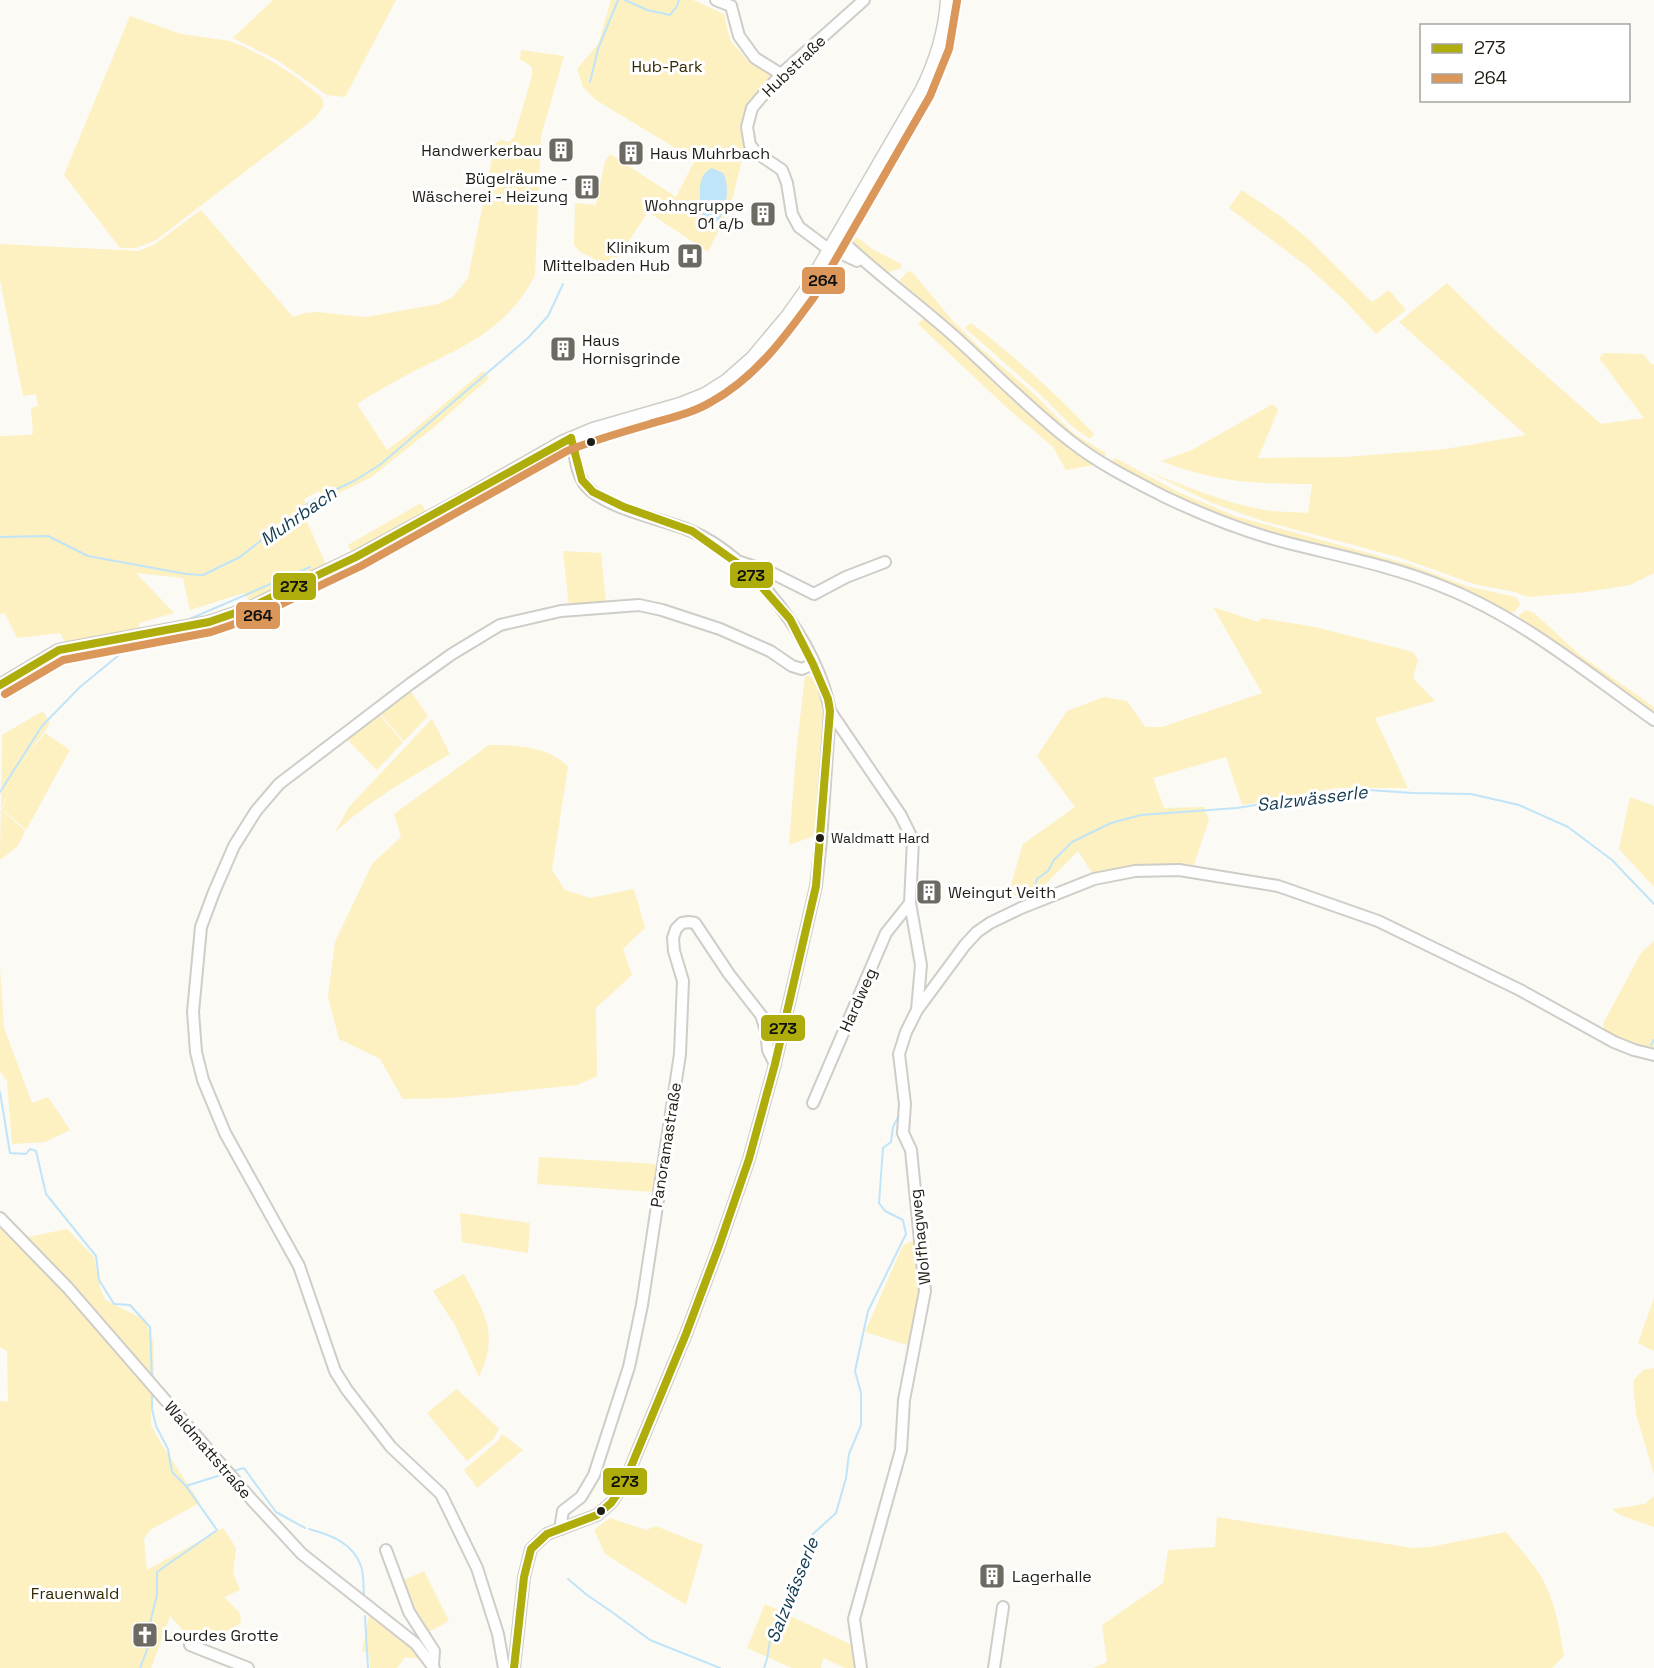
<svg xmlns="http://www.w3.org/2000/svg" width="1654" height="1668" viewBox="0 0 1654 1668" font-family="'Space Grotesk',sans-serif">
<style>
.green{fill:#fdf0c1}
.water{fill:#c0e4f8}
.lines{fill:none;stroke-linecap:round;stroke-linejoin:round}
.stream{stroke:#c0e4f8;stroke-width:2}
.minor-casing{stroke:#cfcdc7;stroke-width:14}
.major-casing{stroke:#cfcdc7;stroke-width:15}
.minor{stroke:#fefefe;stroke-width:10}
.major{stroke:#fefefe;stroke-width:12}
.bus-1-casing{stroke:#fff;stroke-width:12}
.bus-2-casing{stroke:#fff;stroke-width:12}
.bus-1{stroke:#aead0c;stroke-width:8}
.bus-2{stroke:#db975a;stroke-width:8}
.bus-dot{fill:#201d14;stroke:#fff;stroke-width:2}
.labels{text-anchor:middle;dominant-baseline:central;stroke-width:6;stroke-linejoin:round;paint-order:stroke}
.bus-label{font-size:14px;fill:#201d14;stroke:#fff;text-anchor:start}
.park-label{font-size:16px;fill:#342a02;stroke:#fff}
.street-label{font-size:16px;fill:#201d14;stroke:#fff}
.poi-label{font-size:16px;fill:#201d14;stroke:#fff;text-anchor:start}
.water-label{font-size:18px;font-style:italic;fill:#123a4f;stroke:#fff}
.line-badge{stroke:#fff;stroke-width:2}
.pale-badge-label{font-size:16px;text-anchor:middle;font-weight:bold;fill:#111}
</style>
<rect width="100%" height="100%" fill="#fbfaf5"/>
<!-- green -->
<g class="green">
<polygon points="273,0 396,0 345,97 327,95 277,60 233,38"/>
<polygon points="611,0 693,0 724,14 730,40 751,64 771,75 749,102 743,126 745,148 730,208 708,252 648,212 611,268 579,251 574,245 575,203 596,205 605,161 610,154 676,197 695,160 596,100 583,87 577,69 598,44"/>
<polygon points="130,16 181,34 229,41 245,47 273,62 296,77 320,96 323,101 323,107 315,118 156,240 136,248 120,248 64,175"/>
<path d="M521,50l43,6 -23,80 -6,139c-30,59 -79,74 -134,103 -15,8 -30,17 -44,26l30,46 23,-17 73,-62 6,7 -56,50 -63,50 -46,22 -5,-9 -15,8 3,8 -3,8 22,50 -76,37 -6,-9 -54,17 -7,-32 -47,-5 38,40 -35,10 1,5 -75,14 -5,-9 -43,5 -12,-25 -5,1v-178l30,-1 3,-2 -2,-25 7,-2 -2,-12 -13,2 -23,-116v-36l139,7 16,-7 46,-34 92,107 12,-4 13,-1 44,5 10,-1 66,-12 15,-7 15,-19 27,-134 5,-4 9,2 5,-5 18,-61v-9l-12,-8z"/>
<polygon points="1242,190 1280,216 1307,238 1372,302 1389,290 1406,310 1376,334 1343,299 1308,267 1229,208"/>
<polygon points="847,232 861,240 872,249 901,264 901,268 889,272 886,271 848,239"/>
<polygon points="908,271 913,273 953,321 979,347 1034,394 1074,434 1106,453 1106,455 1102,457 1064,430 903,287 900,280"/>
<path d="M1447,283l50,49 104,92 43,-6 -45,-60 5,-5 39,1 9,11 2,-1v209l-24,12 -44,7 -58,5 -13,-5 -41,-8 -76,-27 -135,-36 -51,-18 -63,-31c38,15 76,31 116,38 14,2 29,2 43,3l4,-29c-57,0 -97,-2 -151,-23l31,-11 81,-46 5,6 -20,48 88,-1 100,-8 80,-14 -127,-113z"/>
<path d="M925,317c56,52 109,108 174,147l-33,6 -13,-23 -47,-40 -88,-83z"/>
<path d="M971,323c44,34 85,70 123,111l-4,5 -18,-13 -31,-31 -76,-67z"/>
<polygon points="1113,459 1117,459 1178,492 1235,516 1411,565 1466,586 1511,596 1517,598 1520,604 1515,612 1506,612 1487,602 1218,515 1187,501 1112,462"/>
<polygon points="421,503 428,515 352,553 348,545"/>
<polygon points="563,551 601,553 606,603 569,607"/>
<polygon points="1213,607 1258,622 1261,618 1315,627 1413,652 1418,660 1413,678 1435,701 1375,718 1408,788 1337,788 1242,805 1226,757 1153,778 1164,808 1204,807 1209,820 1193,867 1094,876 1078,851 1035,895 1006,896 1011,885 1023,844 1075,807 1037,756 1067,711 1104,697 1127,701 1145,727 1162,727 1262,693"/>
<polygon points="1526,610 1534,613 1580,655 1654,707 1654,714 1520,621 1519,615"/>
<polygon points="805,676 813,677 823,701 824,714 814,836 789,845 796,754"/>
<polygon points="409,689 428,716 404,741 378,711"/>
<polygon points="43,711 50,724 25,758 45,733 70,750 26,830 2,809 10,788 1,809 25,831 18,846 0,860 2,735"/>
<polygon points="377,712 403,742 377,770 345,737"/>
<path d="M432,719l18,35c-41,24 -80,46 -115,78l14,-25z"/>
<path d="M489,745c26,0 61,1 79,22l-16,103 13,20 25,8 44,-9 11,39 -22,21 9,26 -36,33 1,68 -20,9 -126,13 -48,1 -23,-40 -41,-20 -11,-42 7,-55 37,-78 29,-27 -7,-23z"/>
<polygon points="1630,797 1654,806 1654,887 1619,849"/>
<path d="M1654,941v111c-17,-6 -47,-9 -51,-28l38,-71z"/>
<polygon points="0,969 4,1028 32,1103 48,1097 70,1130 45,1142 12,1144 7,1081 0,1071"/>
<polygon points="539,1157 657,1164 653,1192 537,1184"/>
<polygon points="460,1213 530,1223 528,1253 462,1242"/>
<polygon points="0,1228 56,1282 151,1392 151,1425 162,1445 200,1503 150,1530 144,1539 147,1570 223,1528 236,1548 233,1573 240,1590 224,1597 240,1613 241,1623 199,1647 170,1616 151,1668 0,1668 0,1401 8,1402 7,1351 0,1347"/>
<polygon points="67,1229 94,1257 100,1287 105,1300 145,1320 153,1342 154,1384 23,1238"/>
<polygon points="917,1239 919,1306 910,1346 865,1332 903,1245"/>
<path d="M464,1274c20,39 36,59 15,103l-24,-52 -22,-34z"/>
<polygon points="1654,1298 1654,1351 1638,1343"/>
<polygon points="1654,1368 1654,1474 1636,1414 1633,1381 1643,1370"/>
<polygon points="457,1389 499,1429 493,1439 467,1461 427,1413"/>
<polygon points="502,1434 523,1450 477,1488 464,1470 498,1441"/>
<polygon points="1654,1496 1654,1527 1620,1515 1612,1509 1645,1504"/>
<path d="M1217,1517l196,31 17,-1 76,-15c13,16 30,33 39,52 11,22 15,48 19,72l-12,12h-459l14,-6 -5,-37 61,-42 5,-33 47,-3z"/>
<polygon points="610,1518 646,1530 656,1526 703,1545 686,1605 605,1554 594,1530"/>
<polygon points="424,1571 449,1621 426,1633 397,1583"/>
<polygon points="765,1604 854,1646 857,1668 845,1668 823,1658 821,1668 792,1668 747,1648"/>
<polygon points="369,1615 412,1648 420,1659 405,1657 397,1668 370,1668 369,1653 362,1651"/>
</g>
<!-- water -->
<path class="water" d="M712,168l11,5c8,14 4,45 -11,53l-6,-1c-6,-7 -8,-38 -4,-47 2,-5 6,-8 10,-10z"/>
<g class="lines">
<!-- stream -->
<g class="stream">
<polyline points="625,0 647,10 670,15 677,6 679,0"/>
<polyline points="590,82 598,49 618,0"/>
<polyline points="0,537 48,536 88,556 186,574 203,575 240,557 311,501 354,481 381,464 528,338 548,316 563,284"/>
<polyline points="185,621 310,567"/>
<polyline points="0,792 42,726 80,687 136,641"/>
<polyline points="1034,888 1037,879 1048,871 1054,860 1072,842 1111,823 1141,815 1237,808 1353,789 1413,793 1471,794 1519,805 1568,827 1612,860 1654,904"/>
<polyline points="1651,1045 1654,1040"/>
<polyline points="0,1092 10,1153 26,1154 30,1149 36,1151 46,1194 96,1256 99,1280 114,1304 130,1305 150,1327 152,1380"/>
<polyline points="152,1391 152,1409 156,1426 168,1449 172,1472 186,1486 224,1474"/>
<polyline points="233,1471 244,1468 276,1512 305,1528"/>
<path d="M309,1529c22,6 44,14 52,37 3,8 2,20 3,29"/>
<polyline points="568,1579 587,1595 612,1612 650,1640 720,1668"/>
<polyline points="365,1616 368,1668"/>
<polyline points="140,1668 150,1642 151,1619 157,1595 157,1572 217,1530 186,1486"/>
<polyline points="764,1668 767,1659 772,1629 813,1534 836,1513 846,1478 849,1454 861,1425 861,1393 855,1371 868,1311 906,1234 903,1220 885,1211 879,1203 883,1148 891,1142 893,1127 900,1113"/>
</g>
<defs>
<g id="minor">
<polyline points="716,0 731,6"/>
<polyline points="731,6 739,36 755,58 781,74"/>
<path d="M837,236c37,36 79,66 117,100 40,36 77,75 119,107 28,22 61,38 92,54 40,19 80,35 123,46 51,13 104,23 153,43 78,30 145,86 213,134"/>
<polyline points="857,261 823,245 799,227 792,214 787,183 782,170 757,153 750,145 747,127 752,108 781,74 864,0"/>
<path d="M571,438c4,15 5,36 15,48 20,23 77,33 105,45 62,26 128,114 139,180l70,103 13,26 -3,63 11,62 -4,45 -11,22 -7,22 6,50 -2,29 8,17 14,141 -21,109 -3,50 -47,169 7,49"/>
<polyline points="740,562 770,572 814,594 846,577 885,562"/>
<polyline points="917,1010 965,945 977,932 990,923 1021,908 1094,879 1135,871 1179,870 1278,886 1378,921 1520,990 1614,1042 1634,1050 1654,1055"/>
<polyline points="813,1103 886,933 910,903"/>
<polyline points="0,1218 68,1288 252,1500 302,1554 416,1644 434,1668"/>
<polyline points="560,1529 563,1511 581,1497 594,1475 629,1367 642,1305 680,1054 683,981 674,951 673,938 676,929 682,923 689,922 695,923 729,974 761,1015 766,1031 768,1050 775,1064"/>
<polyline points="386,1550 409,1612 434,1651 433,1664"/>
<polyline points="190,1645 248,1668"/>
<polyline points="504,1668 498,1634 477,1568 441,1494 391,1447 347,1390 335,1371 299,1266 225,1133 203,1080 196,1052 193,1012 201,927 214,892 234,846 256,811 279,784 410,684 452,654 500,625 561,611 639,605 662,610 720,629 770,651 792,666 802,669 813,664"/>
<polyline points="514,1668 524,1577 531,1549 547,1534 597,1515 611,1503 623,1486 686,1334 719,1246 749,1159 775,1064 816,886 821,841 830,711"/>
<polyline points="994,1668 1003,1607"/>
</g>
<path id="major" d="M0,685l59,-35 150,-28 38,-13 109,-52 101,-55 105,-60 31,-13 87,-25 25,-10 22,-14 25,-22 36,-43 17,-24 116,-200c15,-30 24,-58 26,-91"/>
</defs>
<!-- minor casing -->
<use href="#minor" class="minor-casing"/>
<!-- major casing -->
<use href="#major" class="major-casing"/>
<!-- minor -->
<use href="#minor" class="minor"/>
<!-- major -->
<use href="#major" class="major"/>
<defs>
<g id="bus-1">
<polyline points="0,685 59,650 209,622 247,609 356,557 571,438"/>
<polyline points="514,1668 524,1577 531,1549 547,1534 597,1515 611,1503 623,1486 686,1334 719,1246 749,1159 775,1064 816,886 830,711 828,699 813,664 790,619 747,570 692,531 624,507 593,492 582,480 571,438"/>
</g>
<path id="bus-2" d="M5,694l58,-34 148,-28 41,-14 109,-52 206,-115c27,-11 55,-19 83,-27 20,-6 43,-11 61,-22 44,-24 74,-65 103,-105l116,-201 19,-47 8,-48"/>
</defs>
<!-- bus-1 casing -->
<use href="#bus-1" class="bus-1-casing"/>
<!-- bus-2 casing -->
<use href="#bus-2" class="bus-2-casing"/>
<!-- bus-1 -->
<use href="#bus-1" class="bus-1"/>
<!-- bus-2 -->
<use href="#bus-2" class="bus-2"/>
</g>
<!-- icons -->
<defs>
<symbol id="building-square" viewBox="-11 -11 22 22"><rect x="-9" y="-9" width="18" height="18" rx="4" fill="#6d6a63" stroke="#fff"/><path d="M-4-6H4V6H1V3H-1V6H-4ZM-2.5-4.3h1.7v1.8h-1.7ZM.8-4.3h1.7v1.8H.8ZM-2.5-1h1.7V.8h-1.7ZM.8-1h1.7V.8H.8Z" fill="#fff"/></symbol>
<symbol id="hospital-square" viewBox="-11 -11 22 22"><rect x="-9" y="-9" width="18" height="18" rx="4" fill="#6d6a63" stroke="#fff"/><path d="M-5-5h3v3.5h4V-5h3V5h-3V1.5h-4V5h-3Z" fill="#fff"/></symbol>
<symbol id="church-square" viewBox="-11 -11 22 22"><rect x="-9" y="-9" width="18" height="18" rx="4" fill="#6d6a63" stroke="#fff"/><path d="M-1.2-6h2.4v3.5h3.3v2.4h-3.3V6h-2.4V-.1h-3.3v-2.4h3.3Z" fill="#fff"/></symbol>
</defs>
<g fill-rule="evenodd">
<use href="#building-square" x="546" y="135" width="30" height="30"/>
<use href="#building-square" x="616" y="138" width="30" height="30"/>
<use href="#building-square" x="572" y="172" width="30" height="30"/>
<use href="#building-square" x="748" y="199" width="30" height="30"/>
<use href="#hospital-square" x="675" y="241" width="30" height="30"/>
<use href="#building-square" x="548" y="334" width="30" height="30"/>
<use href="#building-square" x="914" y="877" width="30" height="30"/>
<use href="#building-square" x="977" y="1561" width="30" height="30"/>
<use href="#church-square" x="130" y="1620" width="30" height="30"/>
</g>
<!-- markers -->
<g class="bus-dot">
<circle cx="591" cy="442" r="5"/>
<circle cx="820" cy="838" r="5"/>
<circle cx="601" cy="1511" r="5"/>
</g>
<g class="labels">
<!-- bus labels -->
<g class="bus-label">
<text x="831" y="838">Waldmatt Hard</text>
</g>
<!-- park labels -->
<g class="park-label">
<text x="667" y="66">Hub-Park</text>
<text x="75" y="1593">Frauenwald</text>
</g>
<!-- street labels -->
<g class="street-label">
<text transform="translate(794 66) rotate(-44)">Hubstraße</text>
<text transform="translate(858 1000) rotate(-66)">Hardweg</text>
<text transform="translate(666 1145) rotate(-81)">Panoramastraße</text>
<text transform="translate(920 1237) rotate(-96)">Wolfhagweg</text>
<text transform="translate(208 1450) rotate(49)">Waldmattstraße</text>
</g>
<!-- poi labels -->
<g class="poi-label">
<text x="542" y="150" text-anchor="end">Handwerkerbau</text>
<text x="650" y="153">Haus Muhrbach</text>
<text x="568" y="178" text-anchor="end">Bügelräume -<tspan x="568" dy="18">Wäscherei - Heizung</tspan></text>
<text x="744" y="205" text-anchor="end">Wohngruppe<tspan x="744" dy="18">01 a/b</tspan></text>
<text x="670" y="247" text-anchor="end">Klinikum<tspan x="670" dy="18">Mittelbaden Hub</tspan></text>
<text x="582" y="340">Haus<tspan x="582" dy="18">Hornisgrinde</tspan></text>
<text x="948" y="892">Weingut Veith</text>
<text x="1012" y="1576">Lagerhalle</text>
<text x="164" y="1635">Lourdes Grotte</text>
</g>
<!-- water labels -->
<g class="water-label">
<text transform="translate(298 516) rotate(-35)">Muhrbach</text>
<text transform="translate(1312 798) rotate(-7)">Salzwässerle</text>
<text transform="translate(792 1590) rotate(-68)">Salzwässerle</text>
</g>
</g>
<g class="line-badge">
<rect x="801" y="266" width="45" height="29" rx="6" fill="#db975a"/>
<rect x="729" y="561" width="45" height="28" rx="6" fill="#aead0c"/>
<rect x="272" y="572" width="45" height="29" rx="6" fill="#aead0c"/>
<rect x="235" y="601" width="46" height="29" rx="6" fill="#db975a"/>
<rect x="760" y="1014" width="46" height="28" rx="6" fill="#aead0c"/>
<rect x="602" y="1467" width="46" height="29" rx="6" fill="#aead0c"/>
</g>
<g class="pale-badge-label">
<text x="823" y="286">264</text>
<text x="751" y="581">273</text>
<text x="294" y="592">273</text>
<text x="258" y="621">264</text>
<text x="783" y="1034">273</text>
<text x="625" y="1487">273</text>
</g>
<!-- legend -->
<rect x="1420" y="24" width="210" height="78" fill="#ffffff" stroke="#a6a5a1" stroke-width="1.5"/>
<rect x="1432" y="44" width="30" height="9" fill="#aead0c" stroke="#a6a5a1" stroke-width="1.5"/>
<text x="1474" y="54" font-size="18" fill="#201d14">273</text>
<rect x="1432" y="74" width="30" height="9" fill="#db975a" stroke="#a6a5a1" stroke-width="1.5"/>
<text x="1474" y="84" font-size="18" fill="#201d14">264</text>
</svg>
